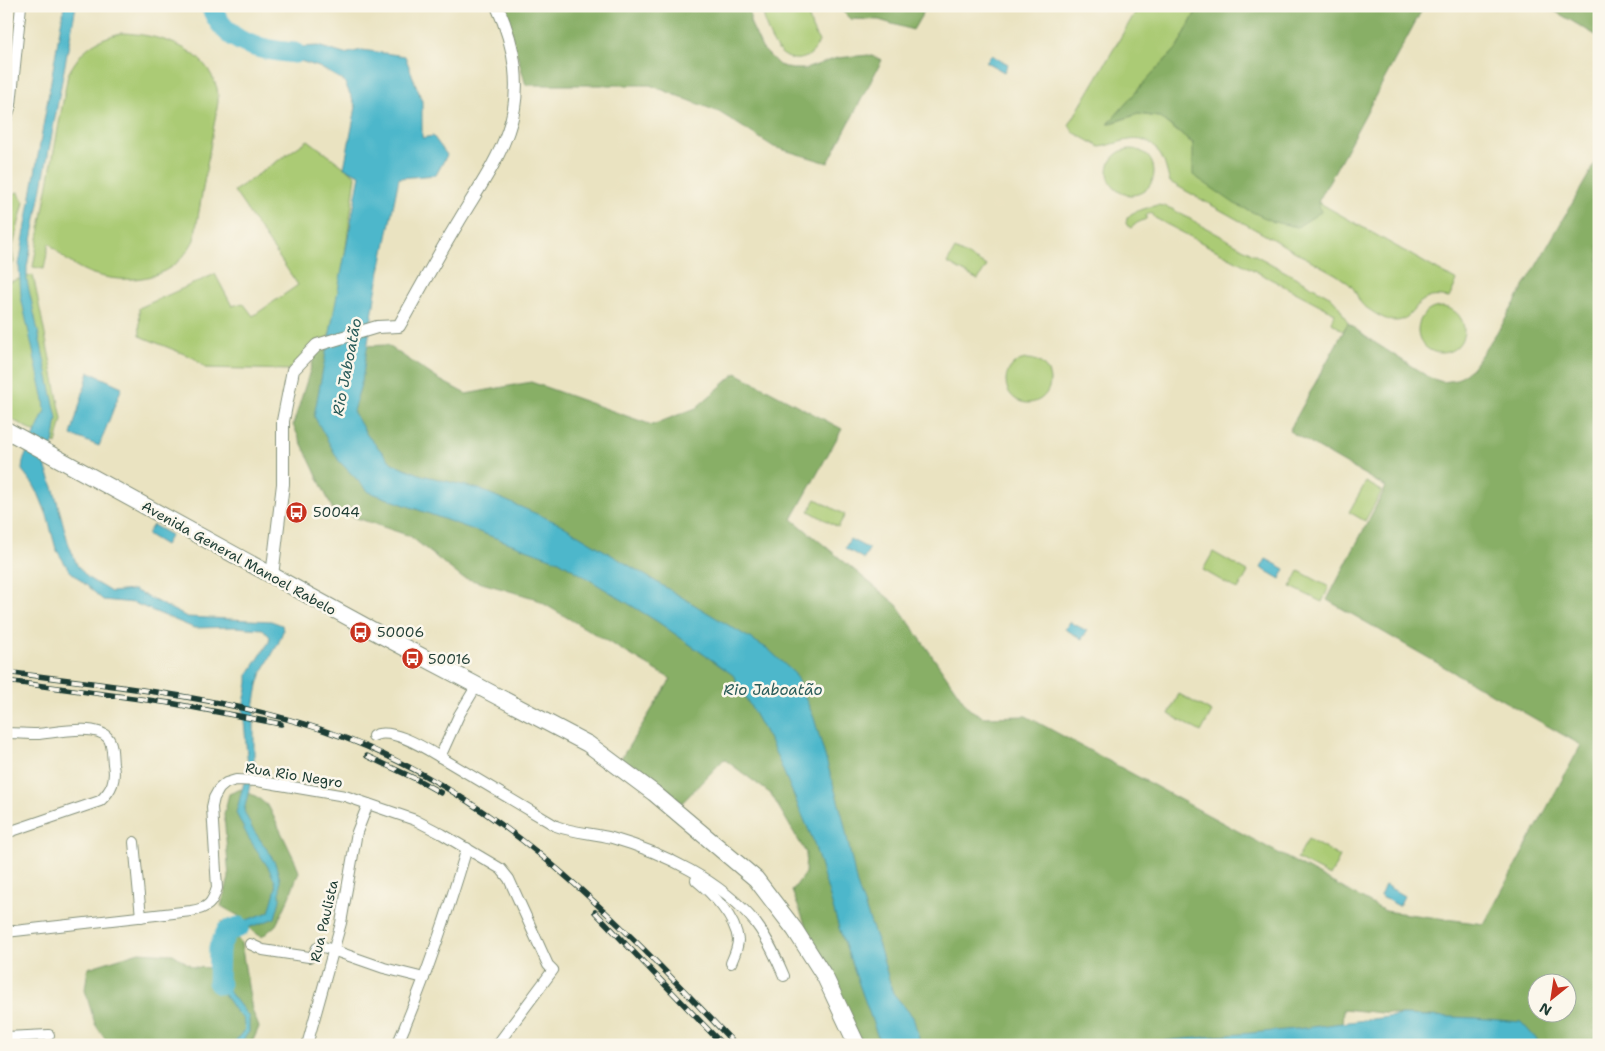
<svg xmlns="http://www.w3.org/2000/svg" width="1605" height="1051" viewBox="0 0 1605 1051" font-family="'Shantell Sans',sans-serif">
<style>
.green{fill:#abcb74;stroke:#658454}
.forest{fill:#88af66;stroke:#54764d;fill-rule:evenodd}
.water{fill:#4db7cb;stroke:#367a80}
.lines{fill:none;stroke-linecap:round;stroke-linejoin:round}
.river{stroke:#4db7cb;stroke-width:21}
.minor-casing{stroke:#84907a;stroke-width:12}
.tertiary-casing{stroke:#84907a;stroke-width:14}
.primary-casing{stroke:#84907a;stroke-width:18}
.minor{stroke:#fff;stroke-width:10}
.tertiary{stroke:#fff;stroke-width:12}
.primary{stroke:#fff;stroke-width:16}
.rail-casing{stroke:#1f3d34;stroke-width:5.5}
.rail{stroke:#fbf7ec;stroke-width:4;stroke-dasharray:11;stroke-linecap:butt}
.labels{text-anchor:middle;dominant-baseline:central;stroke-width:5;stroke-linejoin:round;paint-order:stroke}
.poi-label{font-size:14px;fill:#1f3d34;stroke:#fbf7ec;text-anchor:start}
.street-label{font-size:14px;fill:#1f3d34;stroke:#fbf7ec}
.water-label{font-size:15px;font-style:italic;fill:#2a5c5a;stroke:#fbf7ec}
</style>
<rect width="100%" height="100%" fill="#fbf7ec"/>
<filter id="ink" filterUnits="userSpaceOnUse"><feTurbulence type="fractalNoise" baseFrequency=".02" numOctaves="2"/><feDisplacementMap in="SourceGraphic" scale="10" xChannelSelector="R" yChannelSelector="G"/><feConvolveMatrix kernelMatrix="1 2 1 2 8 2 1 2 1" color-interpolation-filters="sRGB"/></filter>
<filter id="wash" filterUnits="userSpaceOnUse"><feTurbulence type="fractalNoise" baseFrequency=".0096" numOctaves="4" result="noise"/><feDisplacementMap in="SourceGraphic" scale="20" xChannelSelector="R" yChannelSelector="G"/><feGaussianBlur stdDeviation="1.12" result="paint"/><feColorMatrix in="noise" values="0 0 0 0 0 0 0 0 0 0 0 0 0 0 0 0 0 1.4 0 .05"/><feComposite in="paint" operator="in"/></filter>
<g filter="url(#wash)">
<rect width="100%" height="100%" fill="#eae3c1"/>
<!-- green -->
<g class="green">
<path d="M763,6h44c2,14 4,23 12,35 -3,8 -7,14 -15,17 -27,9 -41,-31 -41,-52z"/>
<path d="M1139,6h60l-22,42 -29,30 -39,46 29,-10 21,3 138,110 9,-6 12,-19 139,79 -8,17c-8,-1 -16,-3 -23,1 -8,3 -11,11 -17,16 -13,14 -32,0 -45,-9 -6,-4 -7,-14 -12,-19 -4,-5 -10,-8 -15,-12l-167,-93c-3,-8 -4,-18 -9,-26 -16,-28 -38,-13 -61,-9l-27,-15 -4,-7z"/>
<path d="M121,33c35,1 81,13 94,50 3,5 3,13 3,19l-24,138c-5,9 -10,17 -19,24 -25,21 -72,19 -99,2 -11,-6 -18,-14 -27,-23l-5,26 -11,-2 35,-193c14,-25 25,-34 53,-41z"/>
<polygon points="308,140 356,176 336,319 326,342 293,370 205,368 194,358 140,336 139,308 215,274 232,306 243,303 253,316 298,285 234,191"/>
<circle cx="1131" cy="172" r="23"/>
<polygon points="18,192 24,202 12,250 14,262 6,272 6,196"/>
<polygon points="1157,205 1164,206 1172,209 1331,297 1338,305 1348,323 1343,331 1332,323 1335,313 1155,218 1152,213 1148,213 1146,216 1146,219 1137,223 1131,228 1126,224 1127,218 1131,214 1137,211"/>
<polygon points="955,249 987,266 978,280 947,263"/>
<polygon points="33,275 62,419 56,444 6,416 6,283"/>
<circle cx="1441" cy="330" r="23"/>
<circle cx="1028" cy="381" r="22"/>
<polygon points="1366,482 1382,491 1365,521 1349,512"/>
<polygon points="816,499 845,515 838,527 809,511"/>
<polygon points="1213,552 1248,572 1238,590 1203,570"/>
<polygon points="1299,571 1329,587 1322,602 1291,587"/>
<polygon points="1179,694 1212,712 1201,732 1169,714"/>
<polygon points="1308,839 1340,857 1330,876 1297,859"/>
</g>
<!-- forest -->
<g class="forest">
<polygon points="503,6 750,6 750,22 762,48 779,65 792,69 805,69 837,58 869,55 882,60 828,163 774,147 719,112 650,85 526,85"/>
<polygon points="837,6 927,6 913,30 879,20 850,19"/>
<polygon points="1199,6 1424,6 1318,202 1321,212 1297,227 1274,222 1235,204 1193,175 1193,143 1159,117 1138,114 1108,124 1148,78 1177,48"/>
<polygon points="1546,6 1599,6 1599,37"/>
<path d="M1599,157v888h-54l-11,-5 -105,-24 -26,-1 -60,-6 -2,36h-476l-9,-13 -40,-81 -24,-60 13,-18 1,-20 -35,-59 -47,-35 -45,47 -59,-46 51,-81 -137,-81 -73,-21 -51,-41 -77,-26 -40,-85 24,-77 70,-3 51,34 28,15 65,-12 121,43 44,-17 40,-35 106,56 -50,90 105,86 72,104 14,8 43,-1 359,195 99,13 97,-179 -254,-145 59,-113 -97,-56 59,-108 18,14 64,41 13,4 13,-2 16,-12 30,-43zM1538,984h30v30h-30z"/>
<polygon points="241,789 257,797 269,807 296,863 299,872 285,907 276,925 262,937 252,931 239,916 221,906 229,878 224,814 229,794"/>
<polygon points="222,921 241,943 252,1010 259,1027 251,1045 109,1045 95,1024 85,990 88,968 139,952 173,954 193,967 212,968"/>
</g>
<!-- water -->
<g class="water">
<polygon points="64,6 76,6 27,267 27,281 57,418 54,439 46,468 54,490 68,542 77,565 88,578 111,592 134,590 187,617 271,621 282,625 283,631 278,644 262,672 258,685 254,707 254,768 244,811 252,828 268,851 275,863 280,879 280,900 275,918 254,926 235,931 226,949 221,981 249,1017 249,1032 239,1045 232,1045 245,1029 243,1019 235,1011 216,982 220,946 224,931 227,927 269,912 276,888 275,881 268,867 248,837 236,813 248,767 243,708 248,683 248,675 269,642 270,637 263,629 234,627 194,628 134,603 103,600 69,570 56,549 47,515 39,495 33,484 22,470 23,461 45,411 44,400 21,297 19,265"/>
<polygon points="318,46 344,54 362,50 405,56 422,101 422,138 433,136 447,155 436,175 399,178 376,291 362,381 353,411 367,435 392,463 422,475 479,489 560,524 768,649 795,674 814,718 843,818 857,885 879,946 893,993 913,1017 921,1045 881,1045 880,1043 839,928 813,840 772,745 733,675 658,622 559,561 369,492 339,461 314,416 360,175 344,168 356,107 344,81 319,67 263,49"/>
<polygon points="991,55 1008,64 1004,72 986,62"/>
<polygon points="89,372 122,387 99,446 71,435"/>
<polygon points="153,525 171,535 165,545 147,534"/>
<polygon points="850,539 869,549 864,559 845,548"/>
<polygon points="1266,559 1285,569 1280,579 1261,568"/>
<polygon points="1070,622 1087,631 1082,639 1065,629"/>
<polygon points="1385,885 1404,896 1399,906 1380,896"/>
<polygon points="1403,1015 1476,1018 1521,1022 1539,1042 1545,1045 1457,1045 1432,1036 1322,1045 1117,1045 1296,1029"/>
</g>
<g class="lines">
<!-- river -->
<g class="river">
<path d="M211,6c15,39 47,43 84,47"/>
<polyline points="220,984 218,982 219,948 227,931 239,927"/>
<polyline points="1334,1041 1464,1045"/>
</g>
</g>
</g>
<g filter="url(#ink)">
<g class="lines">
<defs>
<g id="minor">
<polyline points="6,120 11,105 21,6"/>
<path d="M6,733c10,0 21,1 31,1 17,-1 59,-11 71,4 5,6 4,18 5,26 3,16 -1,26 -13,37l-94,32"/>
<path d="M373,736c17,-10 52,12 67,21l19,-42 18,-30"/>
<path d="M440,757l116,69c18,7 38,7 56,12 52,15 108,42 143,84 13,17 21,35 29,54"/>
<polyline points="134,842 141,917"/>
<path d="M696,880c16,13 40,38 42,60 0,8 -4,16 -7,23"/>
<path d="M6,932l185,-21c17,-3 21,-7 26,-23l-5,-81 2,-9 5,-9 7,-6 10,-3 21,1 88,15 70,24 27,14 59,35 8,10 39,86 5,5 -56,75"/>
<polyline points="250,944 263,950 309,957 313,956 317,948 321,946 384,968 424,978"/>
<polyline points="6,1037 49,1035"/>
<polyline points="307,1045 341,923 357,832 368,804"/>
<path d="M397,1045c28,-64 50,-130 70,-197"/>
</g>
<path id="tertiary" d="M272,576l11,-92v-63l10,-51 24,-25 60,-18 22,-1c20,-35 39,-71 60,-105 17,-29 38,-58 49,-90 15,-41 7,-86 -11,-125"/>
<polyline id="primary" points="6,430 381,635 588,744 654,793 756,879 795,930 825,977 857,1045"/>
</defs>
<!-- minor casing -->
<use href="#minor" class="minor-casing"/>
<!-- tertiary casing -->
<use href="#tertiary" class="tertiary-casing"/>
<!-- primary casing -->
<use href="#primary" class="primary-casing"/>
<!-- minor -->
<use href="#minor" class="minor"/>
<!-- tertiary -->
<use href="#tertiary" class="tertiary"/>
<!-- primary -->
<use href="#primary" class="primary"/>
<defs>
<g id="rail">
<path d="M6,672c105,14 213,24 314,57 174,58 293,187 416,316"/>
<polyline points="6,681 170,703 281,724"/>
<polyline points="367,756 416,779 441,793"/>
<polyline points="595,912 723,1045"/>
</g>
</defs>
<!-- rail casing -->
<use href="#rail" class="rail-casing"/>
<!-- rail -->
<use href="#rail" class="rail"/>
</g>
</g>
<!-- icons -->
<defs>
<symbol id="bus-disc" viewBox="-11 -11 22 22"><circle r="9.5" fill="#c8321e" stroke="#fbf7ec"/><path d="M-5-6H5V4H4V6H2V4H-2V6H-4V4H-5ZM-3.5-4V0h7V-4ZM-3.5 1.2v1.5H-2V1.2ZM2 1.2v1.5H3.5V1.2Z" fill="#fff"/></symbol>
</defs>
<g fill-rule="evenodd">
<use href="#bus-disc" x="284" y="500" width="25" height="25"/>
<use href="#bus-disc" x="348" y="620" width="25" height="25"/>
<use href="#bus-disc" x="400" y="646" width="25" height="25"/>
</g>
<g class="labels">
<!-- poi labels -->
<g class="poi-label">
<text x="313" y="512">50044</text>
<text x="377" y="632">50006</text>
<text x="428" y="659">50016</text>
</g>
<!-- street labels -->
<g class="street-label">
<text transform="translate(239 558) rotate(29)">Avenida General Manoel Rabelo</text>
<text transform="translate(294 775) rotate(9)">Rua Rio Negro</text>
<text transform="translate(324 921) rotate(-77)">Rua Paulista</text>
</g>
<!-- water labels -->
<g class="water-label">
<text transform="translate(347 367) rotate(-79)">Rio Jaboatão</text>
<text x="773" y="690">Rio Jaboatão</text>
</g>
</g>
<!-- margin -->
<rect width="1605" height="1051" fill="none" stroke="#fbf7ec" stroke-width="25"/>
<!-- north arrow -->
<g transform="translate(1552 998) rotate(210)"><circle r="24" fill="#fbf7ec" stroke="#a3ada2"/>
<path d="M0-4L9 19L0 12L-9 19Z" fill="#c8321e"/>
<text y="-8" font-size="14" font-weight="bold" text-anchor="middle" fill="#1f3d34">N</text>
</g>
</svg>
